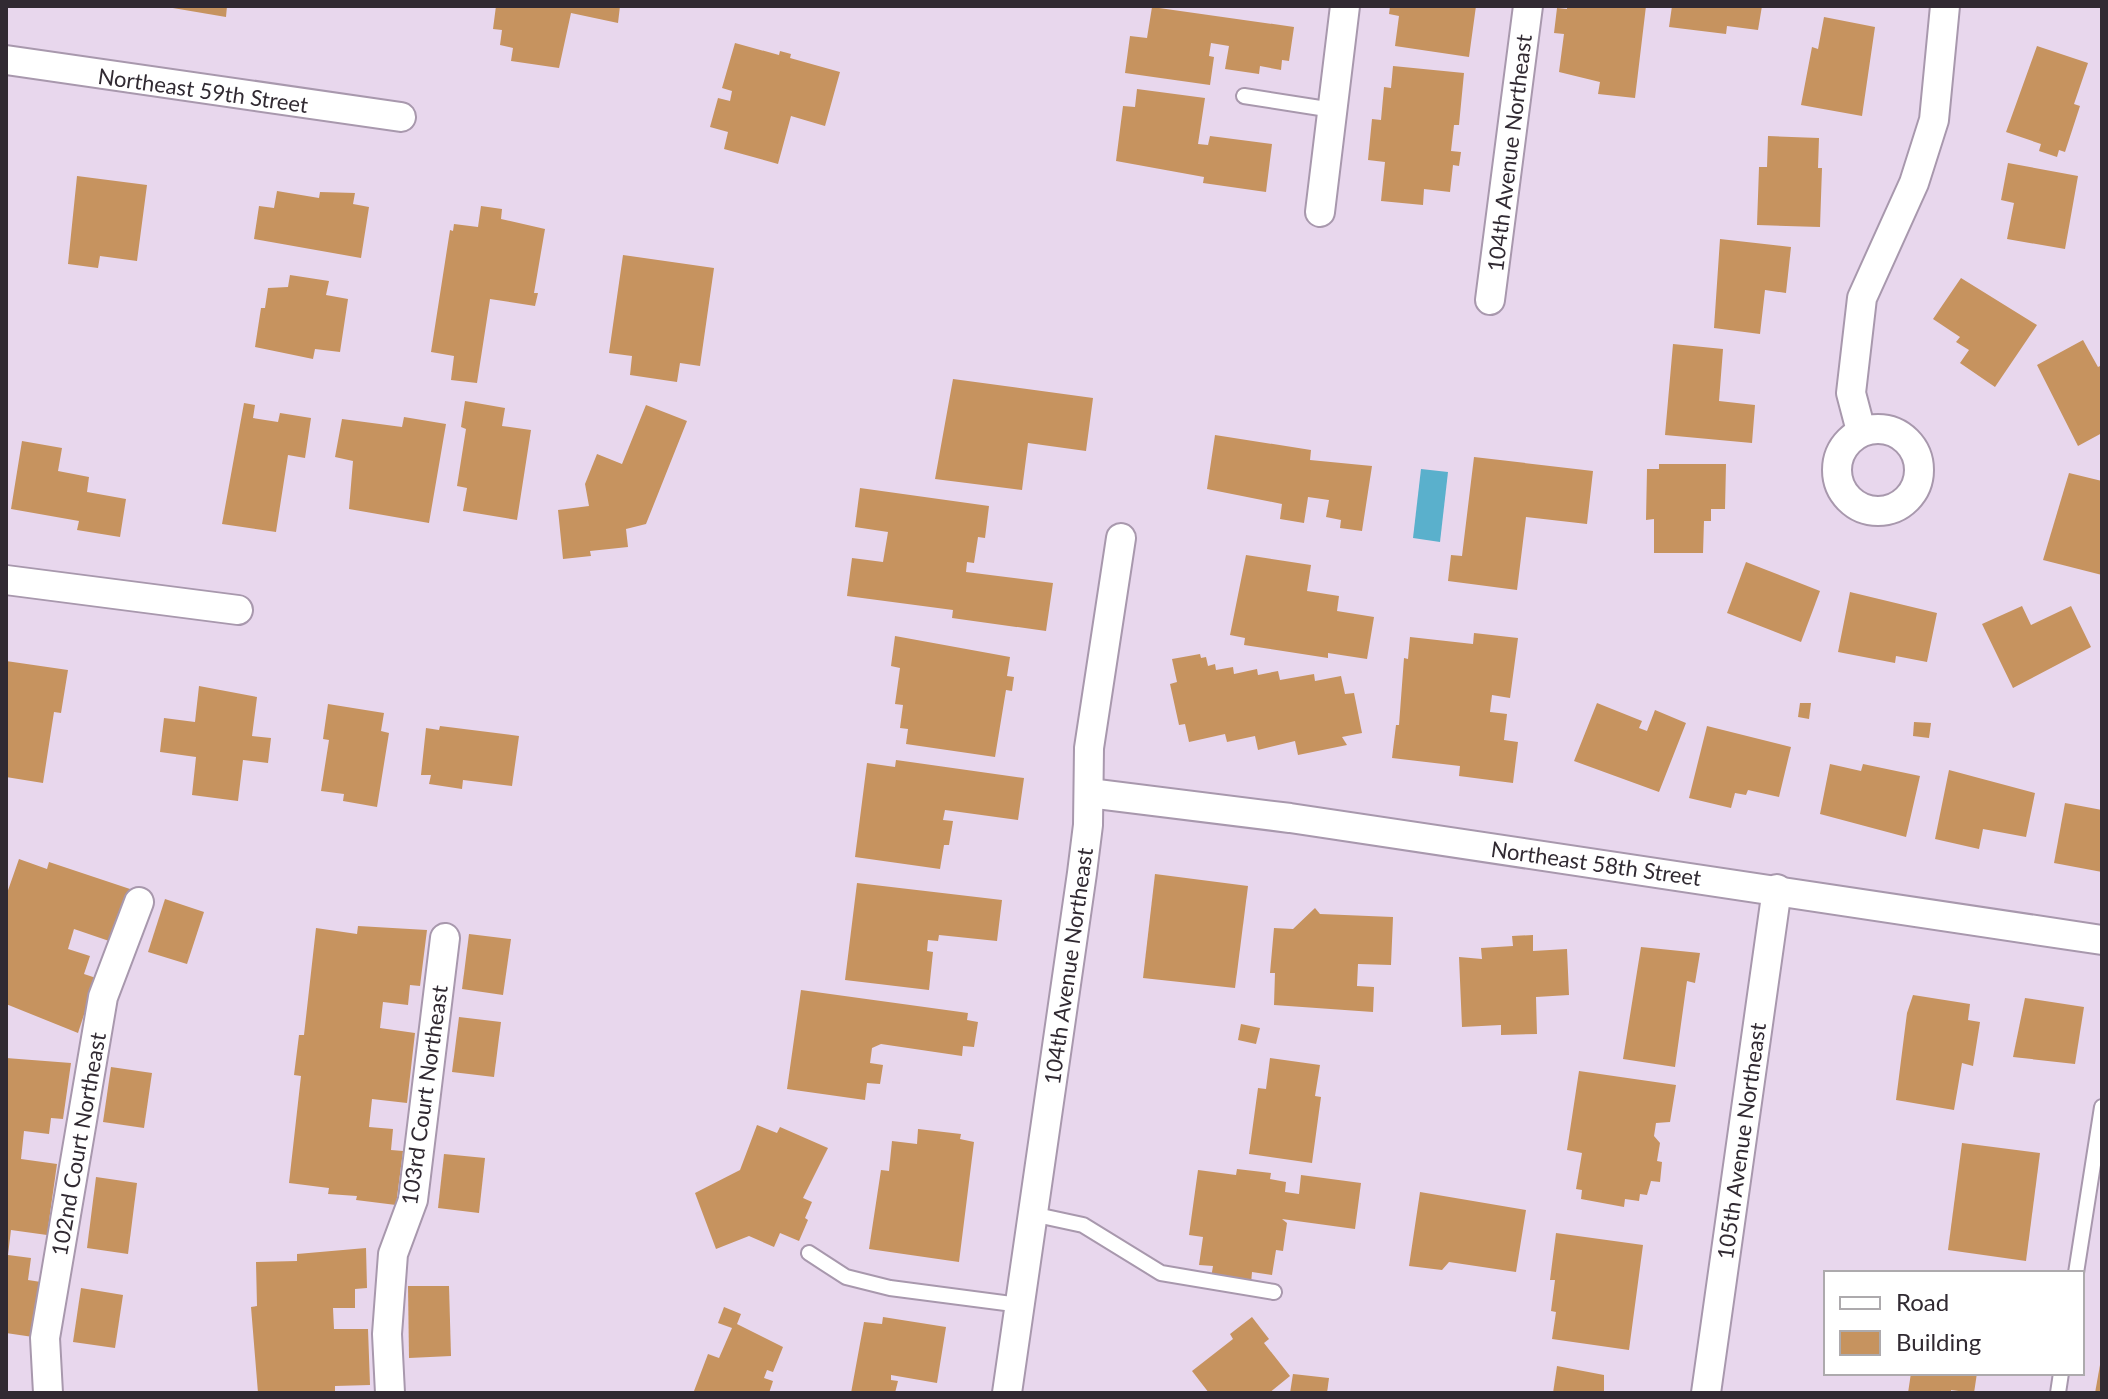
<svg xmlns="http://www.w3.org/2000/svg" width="2108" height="1399" viewBox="0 0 2108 1399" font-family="Lato,sans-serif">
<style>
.water{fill:#5ab0cc}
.building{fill:#c6935f}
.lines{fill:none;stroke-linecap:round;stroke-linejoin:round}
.service-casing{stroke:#a898ad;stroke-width:18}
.minor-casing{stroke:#a898ad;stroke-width:32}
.service{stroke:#fff;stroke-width:14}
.minor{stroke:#fff;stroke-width:28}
.labels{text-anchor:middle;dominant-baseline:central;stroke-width:6;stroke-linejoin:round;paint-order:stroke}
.street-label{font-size:22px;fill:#312a32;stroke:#fff}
</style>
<rect width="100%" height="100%" fill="#e8d7ed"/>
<!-- water -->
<polygon class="water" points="1421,469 1448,472 1440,542 1413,538"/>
<!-- building -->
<g class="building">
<polygon points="161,6 227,6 226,17"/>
<polygon points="496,6 620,6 618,23 571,13 559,68 511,61 513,48 500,45 502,30 493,29"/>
<polygon points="1390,6 1476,6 1469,57 1395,46 1399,16 1389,14"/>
<polygon points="1567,6 1646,6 1635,98 1598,94 1600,82 1559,72 1564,34 1554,33 1557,8 1567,9"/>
<polygon points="1672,6 1762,6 1758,30 1727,26 1726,34 1669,27"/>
<polygon points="1152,7 1294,27 1289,61 1282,60 1281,70 1260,66 1259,74 1225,69 1229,46 1211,43 1209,56 1214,57 1210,85 1125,73 1130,36 1147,38"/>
<polygon points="1824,17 1875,27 1862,116 1801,105 1812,47 1818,49"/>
<polygon points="735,43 779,55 780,51 791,54 790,58 840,72 825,126 791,116 778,164 724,149 728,132 710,127 718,98 730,101 732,91 722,88"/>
<polygon points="2037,46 2088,63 2074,104 2080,106 2065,152 2059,150 2057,157 2039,151 2041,144 2006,132"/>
<polygon points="1393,66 1464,73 1459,125 1454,125 1451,151 1461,152 1459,166 1453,165 1450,192 1424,189 1423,205 1381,201 1385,162 1368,160 1372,119 1381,120 1384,87 1391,88"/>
<polygon points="1137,89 1205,98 1198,144 1208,145 1210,136 1272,144 1266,192 1203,183 1204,177 1116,161 1123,106 1135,107"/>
<polygon points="1768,136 1819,138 1818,168 1822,168 1820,227 1757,225 1759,167 1767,167"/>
<polygon points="2008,163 2078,176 2065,249 2007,239 2014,203 2001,200"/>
<polygon points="77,176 147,185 137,261 100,256 98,268 68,264"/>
<polygon points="277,191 319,198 320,192 355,193 353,204 369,207 361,258 254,239 259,206 274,208"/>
<polygon points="481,206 502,209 501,219 545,229 534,293 538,293 535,306 490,299 477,383 451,380 454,356 431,352 450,230 453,231 454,224 478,227"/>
<polygon points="1720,239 1791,247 1786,293 1765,290 1760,334 1714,328"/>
<polygon points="623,255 714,268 700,366 680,363 677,382 630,375 632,356 609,353"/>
<polygon points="290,275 329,281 326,295 348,299 340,352 315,349 313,359 255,347 261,308 265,308 268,288 288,287"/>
<polygon points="1961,278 2037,325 1995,387 1960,363 1969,350 1956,342 1960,337 1933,319"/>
<polygon points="2083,340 2098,367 2102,365 2102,433 2078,446 2037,365"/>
<polygon points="1673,344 1723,349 1719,401 1755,405 1752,443 1665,435"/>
<polygon points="953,379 1093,398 1086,451 1028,443 1022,490 935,479"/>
<polygon points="465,401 505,408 502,426 531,430 517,520 463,511 467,488 457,486 466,429 461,427"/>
<polygon points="244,403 255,405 253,418 278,422 280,413 311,418 305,458 288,455 276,532 222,524"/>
<polygon points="646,405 687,421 646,524 626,529 628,547 590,551 591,556 563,559 558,510 589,506 585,484 597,454 622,464"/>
<polygon points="404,417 446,424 429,523 349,509 353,461 335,457 342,419 402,427"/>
<polygon points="1215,435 1311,450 1310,460 1372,466 1362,531 1340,528 1341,520 1326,517 1329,500 1308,497 1304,523 1280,519 1282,504 1207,489"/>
<polygon points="22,441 62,448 58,471 89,477 87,492 126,499 120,537 77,530 79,521 11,509"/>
<polygon points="1474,457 1593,471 1587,524 1526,517 1517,590 1448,581 1451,555 1462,556"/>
<polygon points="1659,464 1726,464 1725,509 1711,509 1711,521 1704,521 1703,553 1654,553 1654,519 1646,520 1647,469 1659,469"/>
<polygon points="2069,473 2102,481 2102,575 2043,560"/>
<polygon points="860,488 989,506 985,538 978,537 974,563 967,562 966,572 1053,583 1046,631 952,618 953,610 847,596 852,558 883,562 888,532 855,527"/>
<polygon points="1246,555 1311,565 1307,591 1339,596 1337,611 1374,617 1367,659 1328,653 1328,658 1244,645 1245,638 1230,635"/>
<polygon points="1746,562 1820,591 1801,642 1727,613"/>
<polygon points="1850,592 1937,613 1927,662 1896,656 1895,663 1838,652"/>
<polygon points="2022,606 2031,625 2071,606 2091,647 2013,688 1982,624"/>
<polygon points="1474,633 1518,638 1510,698 1492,695 1490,712 1507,714 1504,740 1518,742 1513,783 1459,776 1460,766 1392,758 1396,725 1399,725 1404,658 1408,659 1410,637 1473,644"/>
<polygon points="895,636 1010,657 1007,676 1014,677 1012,691 1006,690 995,757 906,744 908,729 900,728 903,705 895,704 900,668 891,666"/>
<polygon points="1200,654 1201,658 1206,657 1208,666 1215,664 1216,670 1233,667 1234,674 1257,669 1258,675 1278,671 1280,680 1314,674 1315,681 1341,676 1345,694 1354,693 1362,733 1342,737 1347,745 1298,755 1295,741 1258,750 1255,736 1227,742 1225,734 1189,742 1185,724 1179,725 1170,684 1177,682 1172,659"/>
<polygon points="6,661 68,670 61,713 54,712 43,783 6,777"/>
<polygon points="199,686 257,697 252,736 271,738 268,763 243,760 238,801 192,795 196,757 160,752 164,718 195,722"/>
<polygon points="1597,703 1642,721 1639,728 1647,731 1655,710 1686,723 1659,792 1574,761"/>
<polygon points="1800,703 1811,703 1809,719 1798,717"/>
<polygon points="328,704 384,713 381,731 389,733 377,807 343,801 344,794 321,791 329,740 323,739"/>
<polygon points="1914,722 1931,723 1929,738 1913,736"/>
<polygon points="440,726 519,736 512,786 463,780 462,789 429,784 431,775 421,775 426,728 439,730"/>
<polygon points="1707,726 1791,747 1779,797 1748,790 1746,795 1735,793 1731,808 1689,798"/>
<polygon points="896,760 1024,778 1018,820 945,810 943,820 953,821 949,845 944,845 940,869 855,857 867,763 895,767"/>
<polygon points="1830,764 1861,771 1863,764 1920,776 1906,837 1820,814"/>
<polygon points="1949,770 2035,793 2026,837 1983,829 1979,849 1935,839"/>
<polygon points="2065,803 2102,810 2102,872 2054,863"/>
<polygon points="19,859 47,869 49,862 133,890 115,943 74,929 68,949 90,956 84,974 96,978 78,1033 6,1004 6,896"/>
<polygon points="1155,874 1248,886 1235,988 1143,978"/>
<polygon points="857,883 1002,900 997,941 939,935 938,941 928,940 927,951 933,952 929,990 845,980"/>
<polygon points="165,899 204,912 187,964 148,952"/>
<polygon points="1315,908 1320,914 1393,917 1391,965 1358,964 1357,986 1374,987 1373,1012 1274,1005 1275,973 1270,973 1274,928 1293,929"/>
<polygon points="358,926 427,930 420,986 410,985 408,1005 383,1002 380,1028 415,1033 407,1103 372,1099 369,1127 393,1129 391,1150 403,1151 396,1205 356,1200 357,1196 328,1194 329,1188 289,1183 301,1076 294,1075 299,1035 304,1035 316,928 357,934"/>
<polygon points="469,934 511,939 503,995 462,989"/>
<polygon points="1533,935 1533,951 1567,949 1569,995 1536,997 1537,1034 1501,1035 1501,1025 1462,1027 1459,957 1482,959 1481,948 1513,946 1512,936"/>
<polygon points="1641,947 1700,953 1695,983 1687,981 1675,1067 1623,1059"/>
<polygon points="801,990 968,1013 967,1020 978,1022 974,1047 963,1046 962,1056 881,1044 872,1048 870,1063 883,1065 880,1084 867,1083 865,1100 787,1089"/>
<polygon points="1913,995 1970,1004 1968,1020 1980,1022 1973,1066 1962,1063 1954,1110 1896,1100 1907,1013"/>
<polygon points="2025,998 2084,1007 2075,1064 2013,1057"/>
<polygon points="459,1017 501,1022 494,1077 452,1072"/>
<polygon points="1241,1024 1260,1028 1256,1044 1238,1040"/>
<polygon points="6,1058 71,1063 63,1119 51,1118 49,1134 24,1131 21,1159 57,1164 47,1235 11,1230 8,1255 31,1258 28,1280 41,1282 33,1337 6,1333"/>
<polygon points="1270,1058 1320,1065 1315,1096 1321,1097 1312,1163 1249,1154 1258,1088 1266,1089"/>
<polygon points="111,1067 152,1073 144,1128 103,1122"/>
<polygon points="1579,1071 1676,1085 1670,1122 1656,1123 1654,1136 1660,1143 1657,1161 1662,1162 1660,1182 1651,1181 1647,1195 1640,1194 1639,1201 1625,1199 1624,1207 1581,1199 1582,1190 1576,1189 1582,1153 1567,1150"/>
<polygon points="757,1125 777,1133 780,1127 828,1148 803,1198 812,1202 805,1218 808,1220 799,1241 780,1233 774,1247 749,1236 716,1249 695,1193 740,1170"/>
<polygon points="918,1129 961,1134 960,1139 974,1142 959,1262 869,1249 881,1170 889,1171 892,1141 917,1144"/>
<polygon points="1962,1143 2040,1153 2026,1261 1948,1250"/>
<polygon points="444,1154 485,1158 479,1213 438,1208"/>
<polygon points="1237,1169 1271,1173 1270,1179 1286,1182 1285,1192 1299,1194 1301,1175 1361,1183 1355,1229 1282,1219 1287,1223 1283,1251 1276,1250 1272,1275 1252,1272 1251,1284 1211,1278 1213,1266 1199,1265 1203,1237 1189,1235 1198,1170 1236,1175"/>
<polygon points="96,1177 137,1183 128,1254 87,1248"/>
<polygon points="1420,1192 1526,1210 1516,1272 1449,1262 1442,1270 1409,1266"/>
<polygon points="1556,1233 1643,1245 1629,1350 1552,1339 1556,1312 1551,1311 1555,1280 1550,1280"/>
<polygon points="366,1248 367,1288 355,1289 355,1308 333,1308 334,1329 368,1329 370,1385 335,1386 335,1393 258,1393 251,1307 257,1306 256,1262 297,1261 297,1254"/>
<polygon points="408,1286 449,1286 451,1356 409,1358"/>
<polygon points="81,1288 123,1295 115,1348 73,1342"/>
<polygon points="724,1307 741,1314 737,1324 783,1347 773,1372 767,1370 764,1378 773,1381 769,1393 694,1391 708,1354 719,1358 732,1328 718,1323"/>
<polygon points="883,1317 946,1327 937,1383 891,1375 891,1380 898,1381 895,1393 851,1393 864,1322 882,1324"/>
<polygon points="1252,1317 1269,1339 1264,1343 1290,1376 1269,1393 1209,1393 1192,1371 1233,1339 1230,1334"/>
<polygon points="2100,1365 2102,1393 2095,1393"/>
<polygon points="1557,1366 1604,1375 1604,1393 1553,1393"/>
<polygon points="1911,1373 1977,1373 1974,1393 1951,1390 1951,1393 1908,1393"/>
<polygon points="1293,1374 1329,1378 1327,1393 1290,1393"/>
</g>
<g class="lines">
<defs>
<g id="service">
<polyline points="1244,96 1333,110"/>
<polyline points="1032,1214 1083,1225 1161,1273 1274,1292"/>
<polyline points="809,1253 846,1277 890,1288 1020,1305"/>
<polyline points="2076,1273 2102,1107"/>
<polyline points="2058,1393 2061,1373"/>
</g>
<g id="minor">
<polyline points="6,60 401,117"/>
<polyline points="1320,212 1345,6"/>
<polyline points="1490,300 1528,6"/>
<circle cx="1878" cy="470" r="41"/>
<polyline points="1861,431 1851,393 1862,298 1914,183 1934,120 1945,6"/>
<polyline points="6,580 238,610"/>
<polyline points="1089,793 1290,818 2102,940"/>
<polyline points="48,1393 45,1338 103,997 139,902"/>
<polyline points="390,1393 387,1334 393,1254 413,1200 445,938"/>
<polyline points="1007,1393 1082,873 1088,825 1089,748 1121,538"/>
<polyline points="1706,1393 1777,889"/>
</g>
</defs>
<!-- service casing -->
<use href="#service" class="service-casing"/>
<!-- minor casing -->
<use href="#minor" class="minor-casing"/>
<!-- service -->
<use href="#service" class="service"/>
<!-- minor -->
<use href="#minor" class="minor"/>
</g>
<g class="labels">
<!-- street labels -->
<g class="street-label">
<text transform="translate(203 90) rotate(8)">Northeast 59th Street</text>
<text transform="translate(1509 153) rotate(-83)">104th Avenue Northeast</text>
<text transform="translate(1596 863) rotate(8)">Northeast 58th Street</text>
<text transform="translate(1068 966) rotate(-82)">104th Avenue Northeast</text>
<text transform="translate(424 1095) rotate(-82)">103rd Court Northeast</text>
<text transform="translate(1741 1141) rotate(-82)">105th Avenue Northeast</text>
<text transform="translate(78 1144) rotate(-80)">102nd Court Northeast</text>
</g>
</g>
<!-- border -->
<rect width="2108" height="1399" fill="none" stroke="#312a32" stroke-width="16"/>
<!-- legend -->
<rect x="1824" y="1271" width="260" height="104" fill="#ffffff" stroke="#adaaad" stroke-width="2"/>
<rect x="1840" y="1297" width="40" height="12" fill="#ffffff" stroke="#adaaad" stroke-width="2"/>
<text x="1896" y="1311" font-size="24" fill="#312a32">Road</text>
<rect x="1840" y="1331" width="40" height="24" fill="#c6935f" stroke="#adaaad" stroke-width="2"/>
<text x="1896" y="1351" font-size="24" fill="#312a32">Building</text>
</svg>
